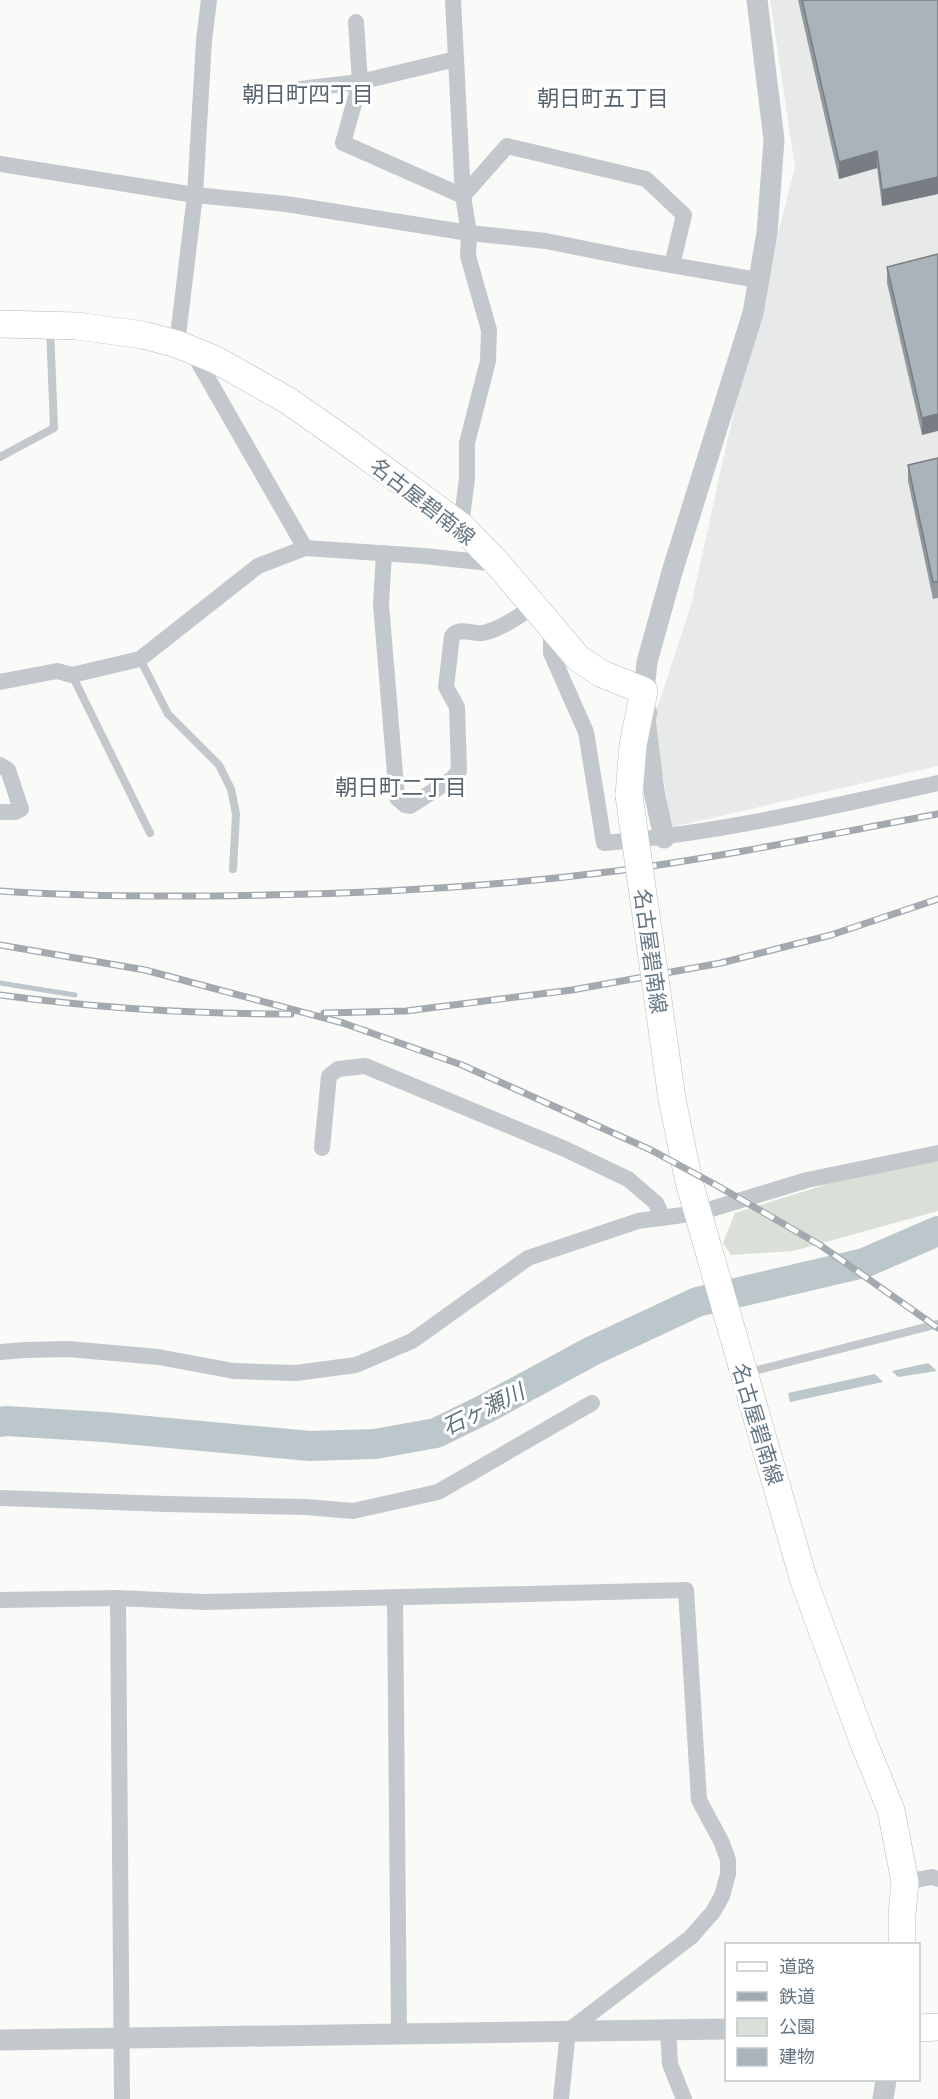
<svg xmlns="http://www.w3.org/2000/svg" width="938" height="2099" viewBox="0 0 938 2099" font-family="'Asap Condensed','Noto Sans JP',sans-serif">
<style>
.built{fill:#e8e9e9}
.green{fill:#dadfd7}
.water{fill:#bbc7cb}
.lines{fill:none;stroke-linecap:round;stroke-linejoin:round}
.stream{stroke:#bbc7cb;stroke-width:5}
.river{stroke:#bbc7cb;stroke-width:30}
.primary-casing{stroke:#b5babe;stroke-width:28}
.service{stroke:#c3c8cc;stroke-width:8}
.minor{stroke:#c3c8cc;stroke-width:16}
.tertiary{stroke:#c3c8cc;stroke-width:21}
.primary{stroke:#fff;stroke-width:27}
.rail-casing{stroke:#a2aab0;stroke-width:7}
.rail{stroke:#fff;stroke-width:4.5;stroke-dasharray:14;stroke-linecap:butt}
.primary-bridge-casing{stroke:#b5babe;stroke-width:28;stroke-linecap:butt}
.primary-bridge{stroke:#fff;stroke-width:27}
.wall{fill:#929a9f}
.shaded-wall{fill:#777d82}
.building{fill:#aab3b9;stroke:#777d82;stroke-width:1.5}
.labels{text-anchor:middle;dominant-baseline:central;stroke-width:6;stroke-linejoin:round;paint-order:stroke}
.street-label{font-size:21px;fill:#657683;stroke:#fff}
.neighbourhood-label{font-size:22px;fill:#57646e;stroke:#fff}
.water-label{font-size:22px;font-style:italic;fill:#60757c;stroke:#fff}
</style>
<rect width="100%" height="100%" fill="#fafaf8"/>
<!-- built -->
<polygon class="built" points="770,0 938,0 938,766 672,827 653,721 691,605 743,370 795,167"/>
<!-- green -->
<polygon class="green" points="938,1161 938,1211 793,1251 731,1255 723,1243 735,1213 847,1178"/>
<!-- water -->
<g class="water">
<polygon points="928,1363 937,1371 898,1377 892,1371"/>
<polygon points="875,1374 883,1382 790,1402 788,1393"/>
</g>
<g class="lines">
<!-- stream -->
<polyline class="stream" points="0,983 75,995"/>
<!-- river -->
<polyline class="river" points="0,1422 6,1421 104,1427 310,1446 375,1444 436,1433 483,1410 592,1351 697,1302 864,1263 938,1231"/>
<defs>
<g id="primary">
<polyline points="0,324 77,326 143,335 177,344 216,360 287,400 347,442 461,526 498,564 578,658 600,673 644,691 633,745 629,795"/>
<polyline points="672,1099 689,1182 706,1241 804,1581 863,1741 891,1810 905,1882 902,1915 902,1944"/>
<polyline points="918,2028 938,2027"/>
</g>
</defs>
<!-- primary casing -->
<use href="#primary" class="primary-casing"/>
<!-- service -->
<g class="service">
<polyline points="0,457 54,428 50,328"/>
<polyline points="140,659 168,714 219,765 231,789 236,814 233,869"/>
<polyline points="72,675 150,833"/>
<polyline points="746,1373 938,1324"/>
</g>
<!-- minor -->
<g class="minor">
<polyline points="453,0 463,196 469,233 468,256 489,330 488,361 467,443 467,478 461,526"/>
<polyline points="356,22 360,82 343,143 463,196 507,146 646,179 684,215 672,265"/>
<polyline points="300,89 360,82 456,59"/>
<polyline points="0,164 195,195 286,204 469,233 546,241 631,258 758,280"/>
<polyline points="177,344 195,195 204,40 209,0"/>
<polyline points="192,351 305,548"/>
<path d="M384,553l-3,51 16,194 8,7 5,1 42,-27 7,-8 -2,-64 -11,-20 6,-51c9,-10 20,-1 31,-3 18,-4 36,-17 51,-27"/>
<path d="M551,627v26l35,79 18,111c114,-10 222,-35 334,-60"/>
<polyline points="0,682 57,671 72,675 140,659 258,566 305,548 424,556 498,564"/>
<polyline points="0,765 8,770 21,809 15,812 0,812"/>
<polyline points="322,1148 329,1076 338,1069 365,1066 565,1149 628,1179 656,1203 663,1218"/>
<polyline points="0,1352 25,1350 68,1349 158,1357 234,1371 296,1373 356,1365 412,1341 528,1258 638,1221 698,1213 807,1180 938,1153"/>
<polyline points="0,1498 167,1504 306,1507 353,1511 438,1492 592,1403"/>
<polyline points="395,1597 399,2035"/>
<polyline points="118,1598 122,2099"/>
<polyline points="0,1600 118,1598 203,1602 686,1590 699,1800 722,1843 728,1860 728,1874 722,1896 713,1912 691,1937 568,2031 561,2099"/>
<polyline points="905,1882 932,1877 938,1879"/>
<polyline points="668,2029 670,2064 684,2099"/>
</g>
<!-- tertiary -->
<g class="tertiary">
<polyline points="644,691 647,662 672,572 753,313 767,233 774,140 757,0"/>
<polyline points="647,713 645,719 654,791 664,838"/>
<polyline points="0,2040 726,2029"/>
<polyline points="883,2099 886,2080"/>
</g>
<!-- primary -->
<use href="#primary" class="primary"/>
<defs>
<g id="rail">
<path d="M0,891c88,6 177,6 266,4 117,-2 233,-9 350,-24 108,-14 215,-37 322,-57"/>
<polyline points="0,945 145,970 343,1023 462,1065 651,1150 716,1185 820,1245 938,1328"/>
<path d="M0,995c96,13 194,19 291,19"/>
<polyline points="324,1013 406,1011 572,990 721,963 831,935 938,899"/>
</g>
</defs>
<!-- rail casing -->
<use href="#rail" class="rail-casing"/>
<!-- rail -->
<use href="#rail" class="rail"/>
<defs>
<polyline id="primary-bridge" points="629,795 672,1099"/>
</defs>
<!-- primary-bridge casing -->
<use href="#primary-bridge" class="primary-bridge-casing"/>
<!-- primary-bridge -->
<use href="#primary-bridge" class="primary-bridge"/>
</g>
<!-- wall -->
<g class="wall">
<polygon points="798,0 938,0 938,194 882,206 877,168 839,179"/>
<polygon points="938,254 922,435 887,283 887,267"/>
<polygon points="938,458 938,598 933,599 908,481 908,465"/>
</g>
<!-- shaded-wall -->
<g class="shaded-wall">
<polygon points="877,151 877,168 839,179 839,162"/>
<polygon points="938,177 938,194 882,206 882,190"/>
<polygon points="938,414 938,431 922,435 922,418"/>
</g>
<!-- building -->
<g class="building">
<polygon points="802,0 938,0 938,177 882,190 877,151 839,162"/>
<polygon points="938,254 938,414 922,418 887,267"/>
<polygon points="938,458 938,582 933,582 908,465"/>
</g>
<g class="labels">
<!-- street labels -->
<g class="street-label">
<text transform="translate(423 501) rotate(38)">名古屋碧南線</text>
<text transform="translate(651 951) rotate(82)">名古屋碧南線</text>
<text transform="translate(758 1424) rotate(73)">名古屋碧南線</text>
</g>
<!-- neighbourhood labels -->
<g class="neighbourhood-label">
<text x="308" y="94">朝日町四丁目</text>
<text x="603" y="98">朝日町五丁目</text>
<text x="401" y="787">朝日町二丁目</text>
</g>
<!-- water labels -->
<g class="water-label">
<text transform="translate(483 1409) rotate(-26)">石ヶ瀬川</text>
</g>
</g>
<!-- legend -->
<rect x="725" y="1943" width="195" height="138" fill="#ffffff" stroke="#c1c8cd" stroke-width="1.5"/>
<rect x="737" y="1962" width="30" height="9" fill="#ffffff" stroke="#c1c8cd" stroke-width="1.5"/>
<text x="779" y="1973" font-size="18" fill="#657683">道路</text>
<rect x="737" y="1992" width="30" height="9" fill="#a2aab0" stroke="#c1c8cd" stroke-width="1.5"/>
<text x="779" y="2003" font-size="18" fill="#657683">鉄道</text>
<rect x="737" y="2018" width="30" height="18" fill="#dadfd7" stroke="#c1c8cd" stroke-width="1.5"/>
<text x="779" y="2033" font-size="18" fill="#657683">公園</text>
<rect x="737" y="2048" width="30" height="18" fill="#aab3b9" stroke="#c1c8cd" stroke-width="1.5"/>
<text x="779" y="2063" font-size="18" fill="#657683">建物</text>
</svg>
